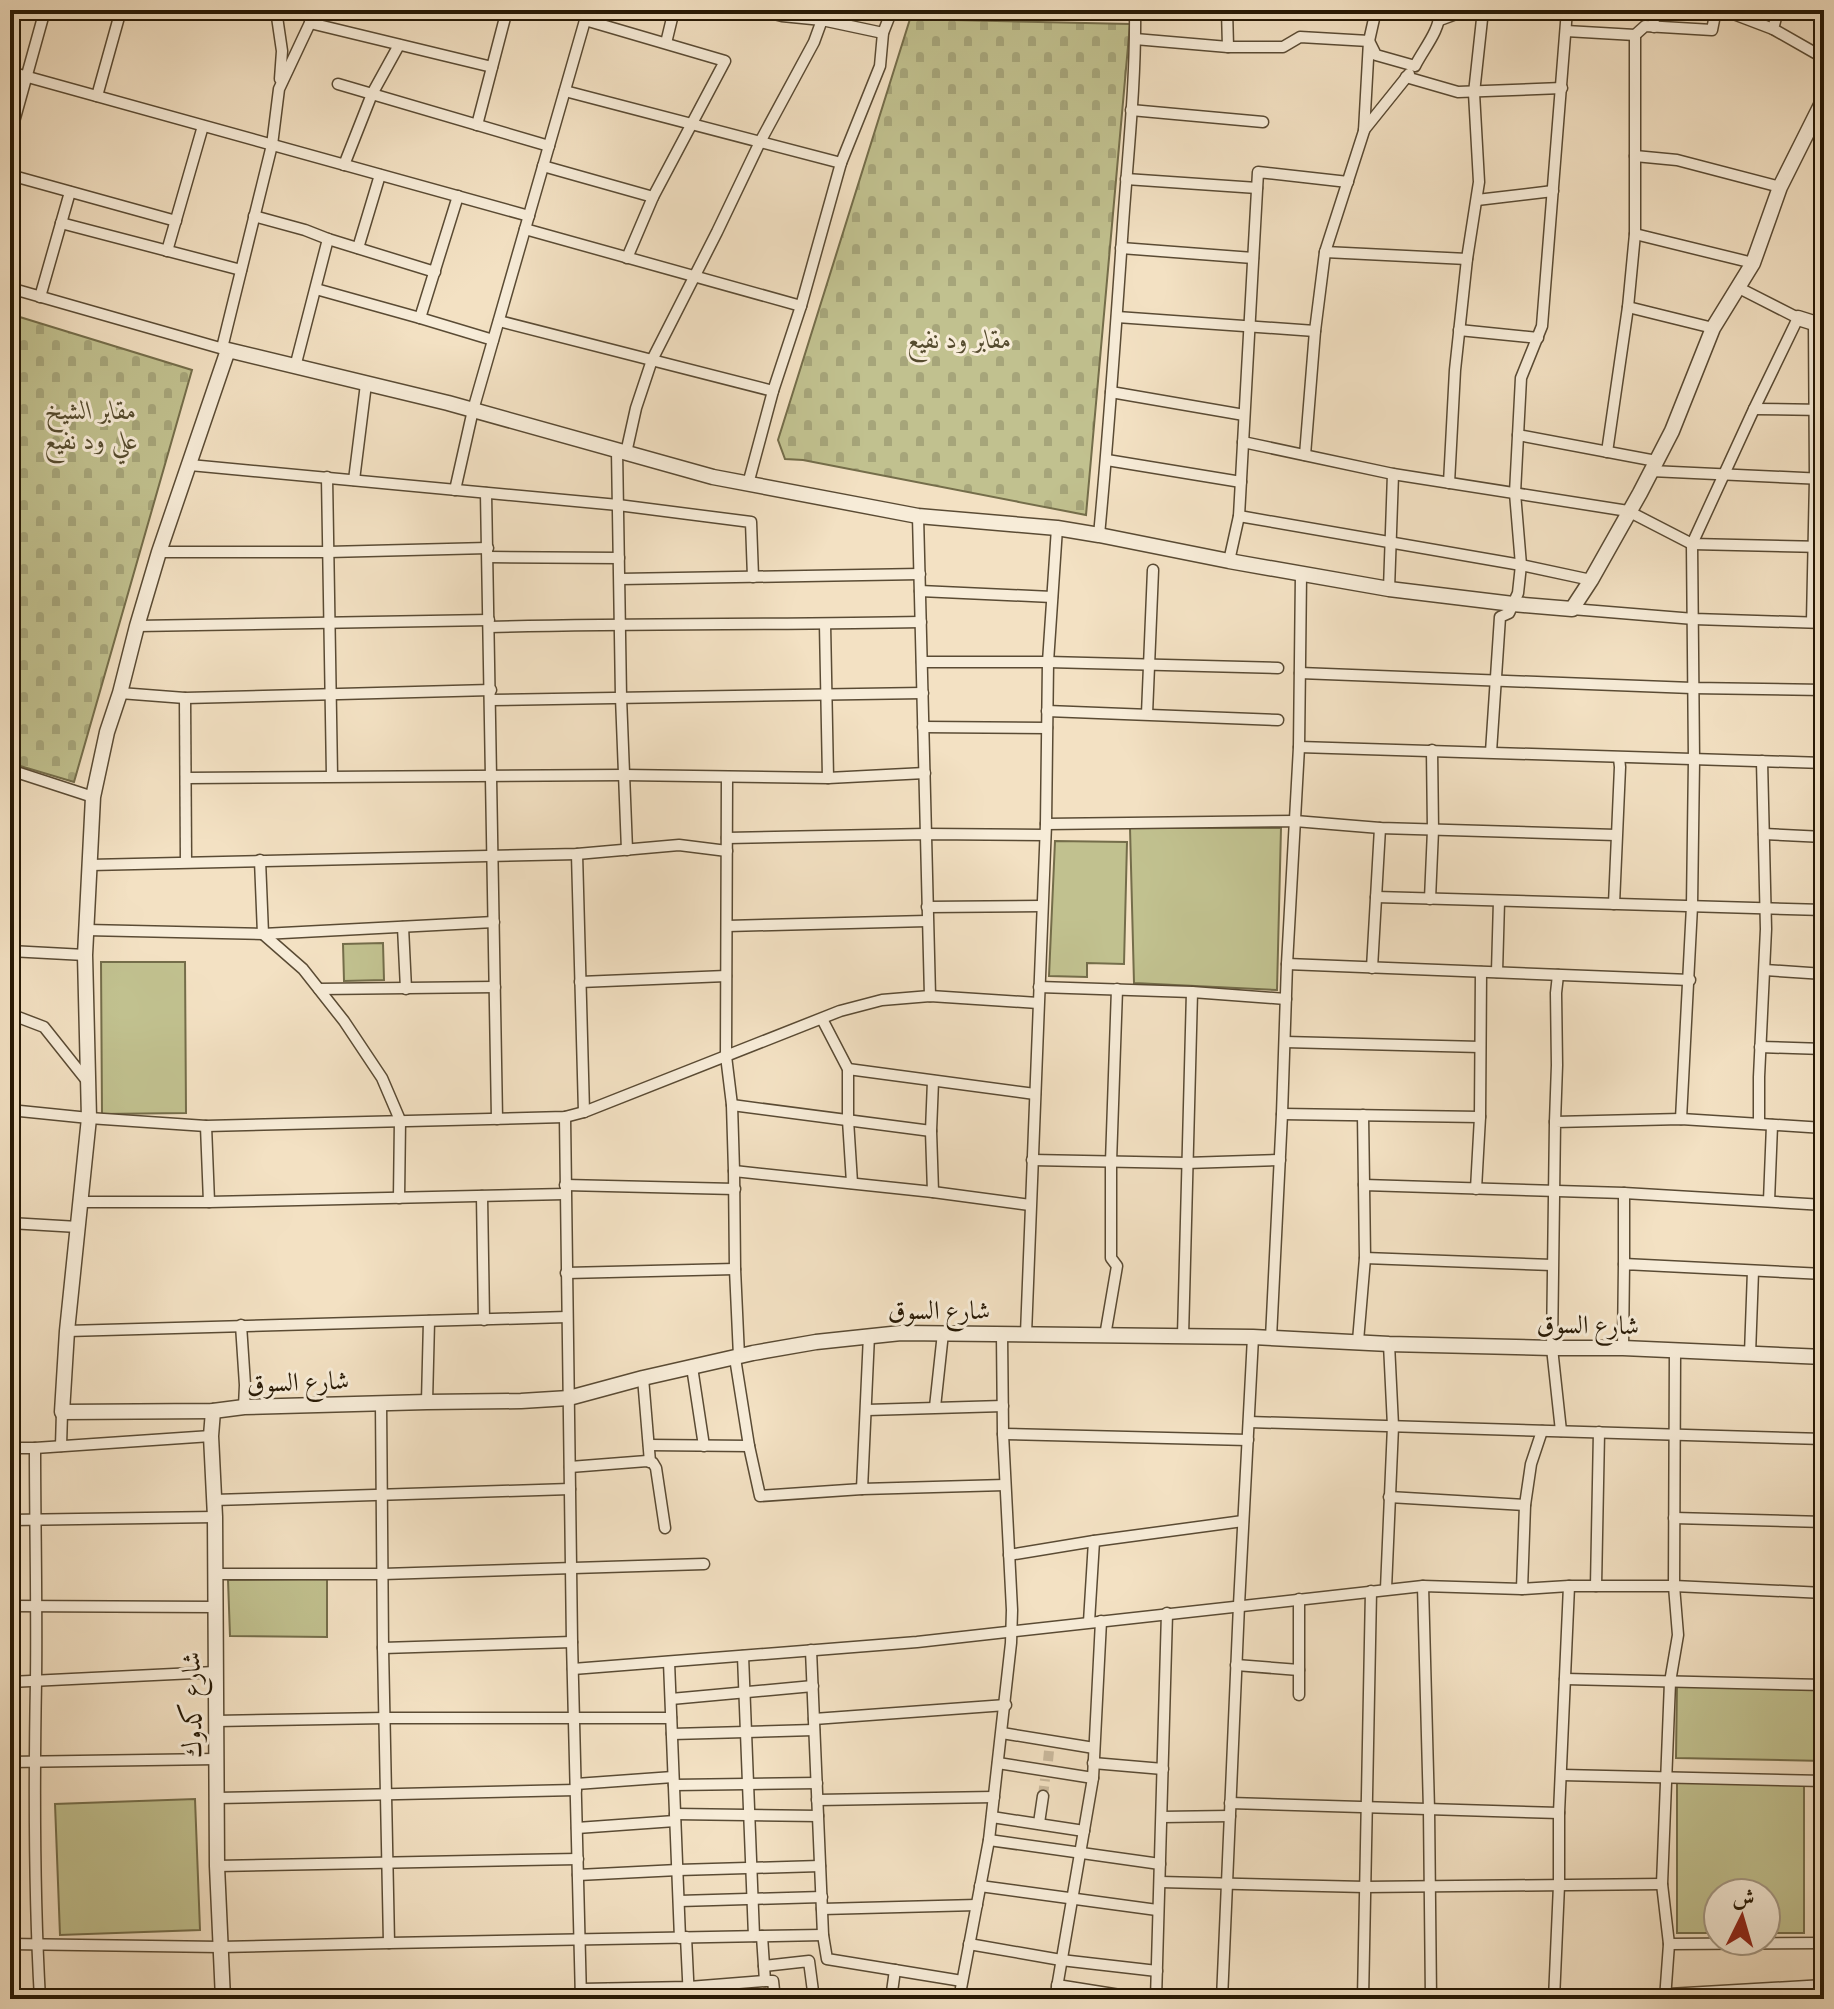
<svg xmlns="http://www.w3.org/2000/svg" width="1834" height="2009" viewBox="0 0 1834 2009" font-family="'IM FELL French Canon',Amiri,serif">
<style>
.cemetery{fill:url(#cemetery-stones);stroke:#746d4a;stroke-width:2}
.park{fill:#c1c18f;stroke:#746d4a;stroke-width:2}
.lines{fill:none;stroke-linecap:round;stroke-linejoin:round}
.minor-tunnel{stroke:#cab99d;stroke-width:10;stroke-dasharray:10 5;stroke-linecap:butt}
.pedestrian-casing{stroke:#5a4b34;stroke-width:11}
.minor-casing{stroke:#5a4b34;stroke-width:13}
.tertiary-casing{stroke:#5a4b34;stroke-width:17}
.pedestrian{stroke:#f7ecd8;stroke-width:8}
.minor{stroke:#f7ecd8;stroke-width:10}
.tertiary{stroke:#f7ecd8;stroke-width:14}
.labels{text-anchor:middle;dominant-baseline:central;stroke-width:6;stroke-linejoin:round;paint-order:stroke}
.park-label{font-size:26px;font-style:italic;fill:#554b2e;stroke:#f7ecd8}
.street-label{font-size:26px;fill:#271905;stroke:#f7ecd8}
</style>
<defs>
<pattern id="cemetery-stones" width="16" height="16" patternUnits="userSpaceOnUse" patternTransform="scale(2)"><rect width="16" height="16" fill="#c1c18f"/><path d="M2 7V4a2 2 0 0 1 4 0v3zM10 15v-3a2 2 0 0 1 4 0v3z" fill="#a6a57a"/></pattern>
</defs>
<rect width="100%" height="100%" fill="#f3e1c3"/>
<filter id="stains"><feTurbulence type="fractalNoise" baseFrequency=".0025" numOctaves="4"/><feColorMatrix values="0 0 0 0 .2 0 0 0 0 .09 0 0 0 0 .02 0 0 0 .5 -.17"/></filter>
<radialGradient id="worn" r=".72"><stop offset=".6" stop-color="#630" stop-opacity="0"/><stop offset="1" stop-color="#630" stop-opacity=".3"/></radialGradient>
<!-- cemetery -->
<g class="cemetery">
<polygon points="910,19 1130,24 1086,515 803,460 785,459 778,440"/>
<polygon points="10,314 192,370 74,782 10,763"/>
</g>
<!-- park -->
<g class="park">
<polygon points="1130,828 1281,828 1277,990 1134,983"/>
<polygon points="1055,841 1127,842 1124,964 1087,963 1087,977 1049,976"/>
<polygon points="383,943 384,980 344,981 343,944"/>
<polygon points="101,962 185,962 186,1113 102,1114"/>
<polygon points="327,1579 327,1637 230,1636 228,1580"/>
<polygon points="1677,1684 1824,1690 1824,1761 1676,1758"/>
<polygon points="1677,1777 1804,1777 1804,1933 1766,1933 1766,1893 1718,1893 1718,1933 1677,1933"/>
<polygon points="195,1799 200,1930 60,1935 55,1804"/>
</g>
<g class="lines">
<!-- minor-tunnel -->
<g class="minor-tunnel">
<polyline points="1048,1761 1049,1751"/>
<polyline points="1043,1796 1045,1779"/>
</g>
<defs>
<polyline id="pedestrian" points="608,1988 622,1999"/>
<g id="minor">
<polyline points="276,10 282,51 280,79"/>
<polyline points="563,10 586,16"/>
<polyline points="759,10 782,16 822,20 829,10"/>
<polyline points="1227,10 1228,47"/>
<polyline points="1653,10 1654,27"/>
<polyline points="1723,10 1773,29 1824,58"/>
<polyline points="585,20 725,61 653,197 627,258"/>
<polyline points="1440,20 1467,10"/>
<polyline points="310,23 492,67"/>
<polyline points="1773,29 1778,10"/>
<polyline points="1566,31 1635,35 1645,26 1712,30 1716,10"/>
<path d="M1135,39l93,8h55l17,-10 69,4 7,14 39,11c9,-18 25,-35 25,-56"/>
<polyline points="666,43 674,10"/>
<polyline points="10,72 529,216"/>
<polyline points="1406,77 1458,92 1562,88"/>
<polyline points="338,84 549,146"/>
<polyline points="565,91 841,163"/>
<polyline points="97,96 121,10"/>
<polyline points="1131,110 1263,122"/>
<polyline points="477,125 507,10"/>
<polyline points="1364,130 1409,74"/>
<polyline points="10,136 45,10"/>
<polyline points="1635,156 1677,160 1780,187"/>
<polyline points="344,165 372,94 399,45"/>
<polyline points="543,166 653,197"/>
<polyline points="10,175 176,221"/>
<polyline points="1126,179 1257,188"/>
<polyline points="1477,200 1553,191"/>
<polyline points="254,216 305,230 328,239 295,367"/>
<polyline points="61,223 241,270"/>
<polyline points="525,229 801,306"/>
<polyline points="1635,234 1753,263"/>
<polyline points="328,239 435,272"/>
<polyline points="358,248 380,175"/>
<polyline points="1121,248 1253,258"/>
<polyline points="167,251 203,126"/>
<polyline points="1325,252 1467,259"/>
<polyline points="10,288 227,350"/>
<polyline points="316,289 420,318 493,340"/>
<polyline points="40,297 70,192"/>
<polyline points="1628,307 1713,328"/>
<polyline points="1117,317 1315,331"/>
<polyline points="420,318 458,196"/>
<polyline points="499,321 773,391"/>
<polyline points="1459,330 1538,338"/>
<polyline points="222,348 272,145 279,89 310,23 314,10"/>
<polyline points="1111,392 1244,415"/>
<polyline points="1754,409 1824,410"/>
<polyline points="1518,435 1656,461"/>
<polyline points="1243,442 1393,474 1628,511 1692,544 1824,547"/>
<polyline points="617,450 621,697 627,850"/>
<polyline points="1607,452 1628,307 1635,234 1635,35"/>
<polyline points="626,453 636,408 652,360 717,232 760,142 814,42 822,20 883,33"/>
<polyline points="1305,455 1315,331 1325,252 1364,131 1369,41 1376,10"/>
<polyline points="1107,460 1241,482"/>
<polyline points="190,465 618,505 751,522 753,577"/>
<polyline points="1651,471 1824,479"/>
<polyline points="327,477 332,776"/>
<polyline points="354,480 366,384"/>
<polyline points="1449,483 1455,370 1467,259 1479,182 1474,93 1483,10"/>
<polyline points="748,484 773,391 801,306 841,163 880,66 883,33 892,10"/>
<polyline points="455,490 473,410 588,10"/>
<polyline points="486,493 497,1119"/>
<polyline points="918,516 930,996"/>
<polyline points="1239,516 1521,565 1591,580"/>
<path d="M1099,535c10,-104 17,-208 24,-311 5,-71 13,-143 12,-214"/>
<polyline points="159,552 328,552 488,548"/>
<polyline points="488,557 619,558"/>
<polyline points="1229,561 1239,516 1258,172 1348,182"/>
<polyline points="620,579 920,574"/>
<polyline points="1389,589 1393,474"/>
<polyline points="920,591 1052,597"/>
<polyline points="1572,609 1694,619 1824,623"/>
<polyline points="1812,622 1815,479 1814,323"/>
<polyline points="825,624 828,778"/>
<polyline points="137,626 489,620"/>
<path d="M489,627c144,-4 288,-2 432,-5"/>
<polyline points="922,662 1048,662 1278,668"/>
<polyline points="1300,673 1692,688 1824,690"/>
<polyline points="120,693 185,698 491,690"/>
<polyline points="185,698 186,862"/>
<polyline points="491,700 923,693"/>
<polyline points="1047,711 1278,720"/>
<polyline points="1147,714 1153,570"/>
<polyline points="923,727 1047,728"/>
<polyline points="1299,747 1824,763"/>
<polyline points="1491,752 1500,617 1509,613 1518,593 1521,565 1515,493 1521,378 1542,326 1567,10"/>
<polyline points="10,770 93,797"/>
<polyline points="727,777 726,1056 732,1105 734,1171 735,1269 739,1356"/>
<polyline points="187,778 624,775 828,778 925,773"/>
<polyline points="1046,824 1295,821 1380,828 1616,835"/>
<polyline points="1764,834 1824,837"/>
<polyline points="727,838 926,834 1045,835"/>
<polyline points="577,854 584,1112"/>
<polyline points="260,860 263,934 303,969 344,1021 382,1078 400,1120 399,1198"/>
<polyline points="90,865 577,854 679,845 727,851"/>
<polyline points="1376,897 1824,910"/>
<polyline points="1430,899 1433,830 1432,750"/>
<polyline points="1614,904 1620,767 1619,758"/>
<polyline points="927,907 1042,906"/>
<polyline points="727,926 927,921"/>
<polyline points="403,927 406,989"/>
<polyline points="86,930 263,934 494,922"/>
<polyline points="10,951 85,955"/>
<polyline points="1287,964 1690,980"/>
<polyline points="1372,968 1380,828"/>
<polyline points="1765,970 1824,974"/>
<polyline points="1497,972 1499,901"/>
<polyline points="580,982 726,976"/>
<polyline points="1039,987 1192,992 1286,999"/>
<polyline points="319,989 495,987"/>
<polyline points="10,1014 44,1027 87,1081"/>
<polyline points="822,1019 848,1069 848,1120 852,1183"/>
<polyline points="1285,1042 1480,1047"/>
<polyline points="1760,1047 1824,1049"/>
<polyline points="848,1069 1035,1094"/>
<polyline points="933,1081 931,1131 933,1192"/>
<polyline points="732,1105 931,1131"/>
<polyline points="10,1110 89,1118 206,1126 565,1117 584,1112 840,1011 882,1000 930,996 1038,1003"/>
<polyline points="1282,1114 1480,1117"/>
<polyline points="1363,1115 1364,1185"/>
<polyline points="565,1117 572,1642 581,1999"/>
<polyline points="1681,1119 1692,906 1694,760 1692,544 1754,409 1798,318 1739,288"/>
<polyline points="1555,1122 1557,1065 1556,993 1558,975"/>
<polyline points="1759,1123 1759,1077 1766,929 1762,761"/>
<polyline points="206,1126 209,1202"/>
<polyline points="1032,1160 1186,1163 1280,1160"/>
<polyline points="734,1171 933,1192 1030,1205"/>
<polyline points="565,1185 735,1189"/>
<polyline points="1476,1189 1480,1117 1481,972"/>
<polyline points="482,1196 484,1320"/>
<polyline points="1769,1201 1772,1125"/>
<polyline points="81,1202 209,1202 565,1194"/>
<polyline points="10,1223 78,1227"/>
<polyline points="1365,1258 1552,1265"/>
<polyline points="1624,1264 1624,1193"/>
<polyline points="566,1273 735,1269"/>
<polyline points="241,1325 245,1385 244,1407"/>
<polyline points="67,1331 567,1317"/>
<polyline points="1026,1334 1046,824 1048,662 1057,528"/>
<polyline points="869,1335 862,1489 1005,1485"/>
<polyline points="1105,1336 1117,1266 1111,1258 1111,1162 1117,989"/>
<polyline points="1183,1336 1192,992"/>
<polyline points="1271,1338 1282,1114 1287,964 1299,747 1301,574"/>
<polyline points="1358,1341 1365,1258 1364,1185 1624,1193 1824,1205"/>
<polyline points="1623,1348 1624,1264 1824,1274"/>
<polyline points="1750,1354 1753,1271"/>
<polyline points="735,1358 749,1446 760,1496 862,1489"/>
<polyline points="692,1367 704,1446"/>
<polyline points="643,1378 650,1462"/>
<polyline points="427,1402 429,1321"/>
<polyline points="381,1403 383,1648 389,1943"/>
<polyline points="935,1407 943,1333"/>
<polyline points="867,1410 1003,1406"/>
<polyline points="1249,1422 1824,1439"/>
<polyline points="1561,1431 1552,1348 1555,1122 1681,1119 1824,1128"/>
<polyline points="1003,1434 1248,1440"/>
<polyline points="649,1445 749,1446"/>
<polyline points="61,1446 62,1412"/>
<polyline points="10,1448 35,1448 211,1436"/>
<path d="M35,1448c0,77 2,155 1,233 -2,106 -2,212 4,318"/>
<polyline points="570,1467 647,1461 653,1463 656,1468 665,1528"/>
<polyline points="1389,1497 1525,1505"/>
<polyline points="214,1500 570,1489"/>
<polyline points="1674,1518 1824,1522"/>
<polyline points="10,1520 215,1517"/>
<polyline points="1009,1555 1094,1541 1243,1521"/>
<polyline points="214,1574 383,1574 704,1564"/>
<polyline points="1423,1586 1429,1810 1431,1999"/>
<polyline points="1596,1586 1599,1432"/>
<polyline points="1386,1589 1393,1426 1389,1344"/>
<polyline points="1522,1589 1525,1505 1531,1464 1542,1431"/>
<polyline points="10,1606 214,1607"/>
<polyline points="1089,1622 1094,1541"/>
<polyline points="383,1648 572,1642"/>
<polyline points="811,1650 823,1935 827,1959 962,1981"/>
<polyline points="743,1656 754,1936"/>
<polyline points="669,1662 680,1938"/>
<polyline points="1236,1665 1299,1670"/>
<polyline points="573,1669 917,1642 1423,1586 1522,1589 1569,1586 1674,1586 1824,1593"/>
<polyline points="1565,1679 1824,1685"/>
<polyline points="10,1682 215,1672"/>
<polyline points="1299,1695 1299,1599"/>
<polyline points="671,1699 813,1686"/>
<polyline points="814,1719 1006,1705"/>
<polyline points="216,1721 386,1718 671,1718"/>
<polyline points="1002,1733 1094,1748"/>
<polyline points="672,1734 814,1730"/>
<polyline points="10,1762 217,1759"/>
<polyline points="998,1763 1093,1778"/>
<polyline points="1093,1763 1163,1769"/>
<polyline points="1562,1775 1824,1781"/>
<polyline points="576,1784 673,1777"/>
<polyline points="674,1785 817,1783"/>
<polyline points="217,1798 576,1790"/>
<polyline points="817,1800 994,1797"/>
<polyline points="1230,1803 1559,1813"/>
<polyline points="675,1814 818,1816"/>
<polyline points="992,1817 1084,1831"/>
<polyline points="1162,1817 1230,1816"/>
<polyline points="1039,1823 1043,1796"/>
<polyline points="577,1828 675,1821"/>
<polyline points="989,1840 1160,1864"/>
<polyline points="217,1866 578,1859"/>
<polyline points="578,1875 678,1870 820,1866"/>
<polyline points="1160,1882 1365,1887 1662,1884"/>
<polyline points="980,1886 1157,1910"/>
<polyline points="679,1901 822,1897"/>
<polyline points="822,1909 977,1905"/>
<polyline points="762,1936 765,1981 773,1981 775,1999"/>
<polyline points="686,1937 689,1999"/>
<polyline points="10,1944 220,1947 389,1943 823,1935"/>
<polyline points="969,1944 1061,1960 1157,1971"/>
<polyline points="1669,1944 1822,1943"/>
<polyline points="764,1966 809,1961 814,1999"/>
<polyline points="1057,1985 1145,1999"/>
<polyline points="581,1989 689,1987 765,1981"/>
<polyline points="814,1994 862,1999"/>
<polyline points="891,1999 895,1970"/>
<polyline points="959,1999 989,1840 1011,1643 1012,1610 1003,1434 1002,1334"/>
<polyline points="1055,1999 1093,1778 1101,1621"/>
<polyline points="1156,1999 1167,1613"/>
<polyline points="1222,1999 1239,1605 1253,1337"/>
<polyline points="1363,1999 1371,1591"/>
<polyline points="1554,1999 1559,1885 1559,1813 1569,1586"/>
<polyline points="1583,1999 1824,1985"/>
<polyline points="1665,1999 1669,1944 1662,1884 1670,1682 1678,1635 1674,1586 1675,1351"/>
<polyline points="1821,1999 1824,1816"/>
</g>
<g id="tertiary">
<polyline points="1824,99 1780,187 1753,263 1713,328 1672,431 1640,493 1591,580 1572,609 1513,604 1389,589 1229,561 1099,535 1057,528 918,516 713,477 448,403 228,350 159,552 137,626 120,693 107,732 93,797 85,955 89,1118 67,1331 62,1412 213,1411 244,1407 427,1402 521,1401 569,1398 643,1378 753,1353 816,1342 901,1333 1253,1337 1389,1344 1552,1348 1623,1348 1824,1357"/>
<polyline points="1798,318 1814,323 1824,324"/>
<polyline points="213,1411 211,1436 215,1517 217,1866 223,1999"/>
</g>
</defs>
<!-- pedestrian casing -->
<use href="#pedestrian" class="pedestrian-casing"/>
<!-- minor casing -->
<use href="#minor" class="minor-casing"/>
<!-- tertiary casing -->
<use href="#tertiary" class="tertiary-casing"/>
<!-- pedestrian -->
<use href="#pedestrian" class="pedestrian"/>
<!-- minor -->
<use href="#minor" class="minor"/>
<!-- tertiary -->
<use href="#tertiary" class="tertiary"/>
</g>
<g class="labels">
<!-- park labels -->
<g class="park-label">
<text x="959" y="339">مقابر ود نفيع</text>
<text x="91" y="410">مقابر الشيخ<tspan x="91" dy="30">علي ود نفيع</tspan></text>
</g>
<!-- street labels -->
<g class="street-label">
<text x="939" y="1310">شارع السوق</text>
<text transform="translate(1588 1325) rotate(1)">شارع السوق</text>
<text transform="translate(298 1382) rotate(-2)">شارع السوق</text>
<text transform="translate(192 1705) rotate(-91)">شارع كدوك</text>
</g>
</g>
<!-- margin -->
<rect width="1834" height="2009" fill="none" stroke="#f3e1c3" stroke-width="40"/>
<rect x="12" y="12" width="1810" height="1985" fill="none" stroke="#271905" stroke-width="4"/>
<rect x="20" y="20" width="1794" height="1969" fill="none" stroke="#271905" stroke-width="2"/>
<!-- north arrow -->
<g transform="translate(1742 1917) rotate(5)"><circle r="38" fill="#f7ecd8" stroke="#a49884" stroke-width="2"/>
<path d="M0-6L14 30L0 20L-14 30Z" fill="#8f2418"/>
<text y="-12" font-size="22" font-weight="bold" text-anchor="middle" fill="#271905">ش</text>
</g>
<rect width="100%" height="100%" filter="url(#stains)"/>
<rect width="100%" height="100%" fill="url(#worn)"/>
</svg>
